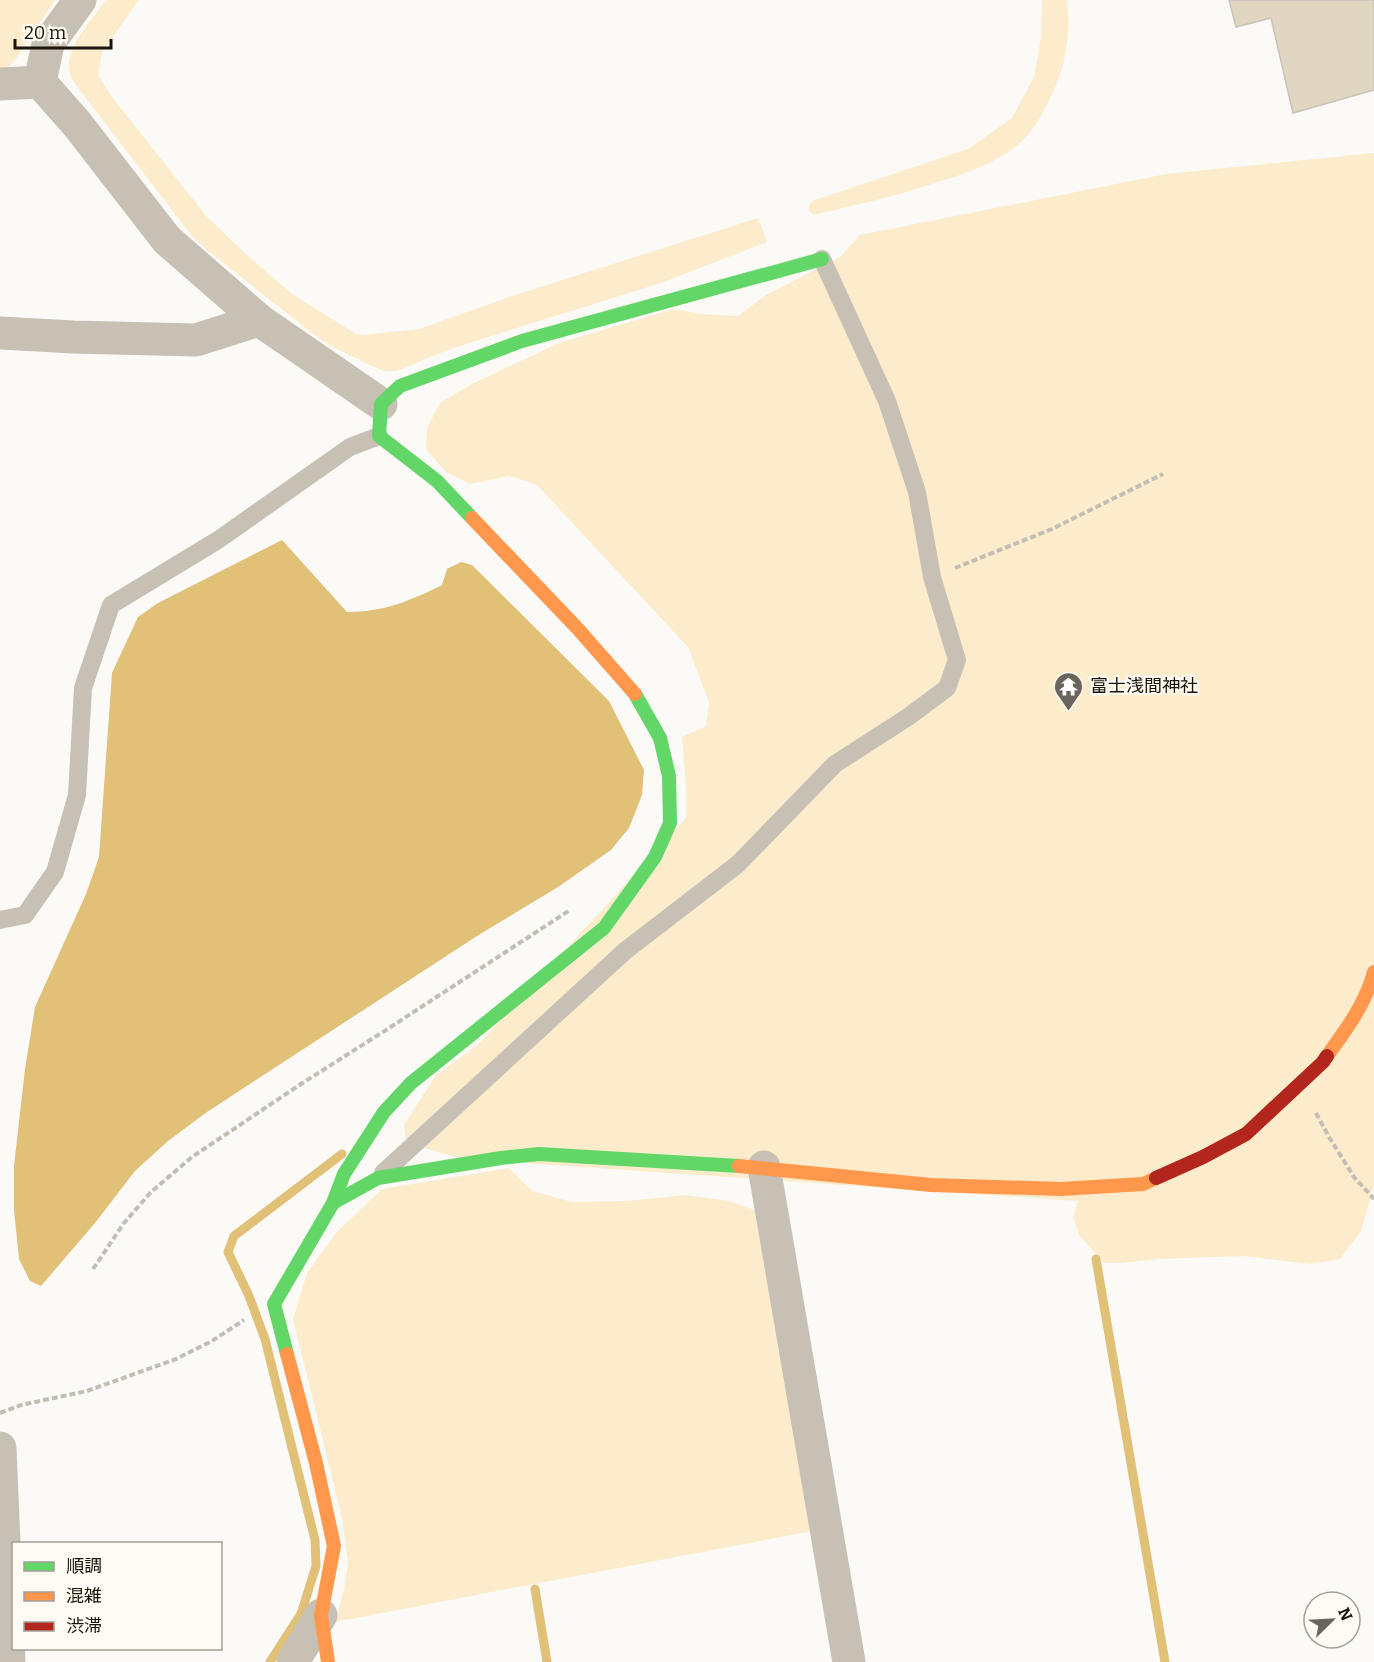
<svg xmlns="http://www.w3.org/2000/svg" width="1374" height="1662" viewBox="0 0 1374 1662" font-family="Bitter,'Noto Sans JP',serif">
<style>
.green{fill:#fceccc}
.water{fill:#e1c078}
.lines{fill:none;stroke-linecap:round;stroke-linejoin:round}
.stream{stroke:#e1c078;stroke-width:9}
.building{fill:#e0d6c1;stroke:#c8c4bc;stroke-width:1.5}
.path{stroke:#c2beb5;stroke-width:4;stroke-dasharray:6 3;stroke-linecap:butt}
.lane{stroke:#c7c1b5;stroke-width:18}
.street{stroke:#c7c1b5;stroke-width:33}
.fast{stroke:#63d668;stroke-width:14}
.slow{stroke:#ff974d;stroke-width:14}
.jam{stroke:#b3261e;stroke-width:14}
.labels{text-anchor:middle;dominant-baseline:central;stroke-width:4.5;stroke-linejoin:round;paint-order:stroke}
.poi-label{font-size:18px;fill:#1b1509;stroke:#fefbf4;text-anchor:start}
</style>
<rect width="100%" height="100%" fill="#fcfaf6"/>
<!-- green -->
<g class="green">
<polygon points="0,0 55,0 14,61 6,68 0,69"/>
<path d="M106,0h33l-37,52 -3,18v7l13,20 95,120 39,37 46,40 64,40 6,1 57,-6 96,-34 243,-77 9,24 -106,41 -211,66 -53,22h-13l-10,-4 -45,-22 -17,-12 -105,-83 -15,-14 -117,-152c-2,-4 -5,-9 -6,-14 -3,-23 24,-52 37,-70z"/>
<path d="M1042,0h25c4,32 -1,65 -15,94 -8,17 -18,37 -32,49 -24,20 -53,30 -82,39 -41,14 -83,23 -124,33l-5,-4v-5l3,-5 156,-52 44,-31 22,-41 7,-39z"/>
<polygon points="1374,153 1374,1185 1361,1231 1340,1259 1310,1264 1243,1256 1159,1259 1122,1263 1104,1263 1080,1236 1073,1218 1078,1201 463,1159 406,1143 404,1125 436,1075 479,1044 686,818 686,784 682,737 706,726 709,702 688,647 537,485 509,476 470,484 446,472 426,449 427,428 440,403 470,385 559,343 673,309 702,314 738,316 766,295 840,257 860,235 1166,174"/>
<polygon points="509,1168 532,1191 572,1202 627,1201 685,1195 730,1201 757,1211 812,1531 335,1622 344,1590 348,1563 342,1518 293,1319 307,1273 335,1234 382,1189"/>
</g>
<!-- water -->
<path class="water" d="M282,540l65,72c36,0 63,-11 95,-27l5,-16 14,-7 11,3 137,136 35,69 -2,25 -13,33 -18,22 -53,37 -81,49 -270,176 -39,29 -33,30 -40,52 -54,63 -11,-5 -11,-22 -5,-49v-44l11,-97 10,-62 51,-113 13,-37 13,-184 26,-56 20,-14z"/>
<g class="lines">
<!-- stream -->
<g class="stream">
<polyline points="1096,1259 1165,1662"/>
<polyline points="535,1589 547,1662"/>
<polyline points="270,1662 301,1614 316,1566 315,1540 265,1339 249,1296 228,1252 234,1236 342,1154"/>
</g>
</g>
<!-- building -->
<polygon class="building" points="1229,0 1374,0 1374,90 1293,113 1271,18 1236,27"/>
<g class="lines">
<!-- path -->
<g class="path">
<polyline points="955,568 1052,529 1163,474"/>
<polyline points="1316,1113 1329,1137 1354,1177 1374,1199"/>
<polyline points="93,1269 124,1223 151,1192 192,1157 301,1084 386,1030 570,910"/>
<polyline points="0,1413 21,1405 87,1391 176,1359 212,1341 244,1320"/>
</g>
<!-- lane -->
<g class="lane">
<polyline points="0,920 25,915 55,872 77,795 83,688 111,605 218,540 350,447 379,436"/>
<polyline points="383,1173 625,951 738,864 835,764 908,717 947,688 957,660 932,577 917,492 887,401 822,259"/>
</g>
<!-- street -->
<g class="street">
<polyline points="40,82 77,124 167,240 259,320 381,404"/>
<polyline points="40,82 48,44 80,0"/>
<polyline points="0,84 40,82"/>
<polyline points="0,333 73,337 196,340 259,320"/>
<polyline points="764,1167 849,1662"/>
<polyline points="0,1448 9,1662"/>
<polyline points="293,1662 321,1615"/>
</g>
<!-- fast -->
<g class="fast">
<polyline points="472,518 437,481 379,436 381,404 400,386 522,341 822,259"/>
<polyline points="333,1203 378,1178 501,1158 539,1154 739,1166"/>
<polyline points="287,1354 274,1304 333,1203 344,1174 384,1112 411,1083 604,928 655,857 670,823 669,776 660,738 635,694"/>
</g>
<!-- slow -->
<g class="slow">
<polyline points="472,518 578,629 635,694"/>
<path d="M1327,1056c19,-26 39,-53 47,-84"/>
<polyline points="739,1166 931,1185 1061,1189 1143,1184 1156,1178"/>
<polyline points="287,1354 316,1463 334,1546 321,1615 328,1662"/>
</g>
<!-- jam -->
<polyline class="jam" points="1156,1178 1203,1157 1246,1134 1323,1062 1327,1056"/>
</g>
<!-- icons -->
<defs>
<symbol id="temple-pin" viewBox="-11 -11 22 30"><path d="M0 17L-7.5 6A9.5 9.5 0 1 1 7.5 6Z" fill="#6a655c" stroke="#fefbf4"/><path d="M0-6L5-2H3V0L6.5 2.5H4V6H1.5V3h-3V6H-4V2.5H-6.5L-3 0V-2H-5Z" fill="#fff"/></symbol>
</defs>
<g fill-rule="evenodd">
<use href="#temple-pin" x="1052" y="670" width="33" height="45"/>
</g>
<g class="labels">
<!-- poi labels -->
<g class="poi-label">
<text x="1090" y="686">富士浅間神社</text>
</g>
</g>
<!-- legend -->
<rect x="12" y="1542" width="210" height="108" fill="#fefbf4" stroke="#a39f96" stroke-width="1.5"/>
<rect x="24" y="1562" width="30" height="9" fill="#63d668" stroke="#a39f96" stroke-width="1.5"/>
<text x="66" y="1572" font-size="18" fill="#1b1509">順調</text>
<rect x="24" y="1592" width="30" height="9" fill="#ff974d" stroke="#a39f96" stroke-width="1.5"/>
<text x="66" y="1602" font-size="18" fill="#1b1509">混雑</text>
<rect x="24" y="1622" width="30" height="9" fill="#b3261e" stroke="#a39f96" stroke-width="1.5"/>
<text x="66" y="1632" font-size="18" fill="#1b1509">渋滞</text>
<!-- north arrow -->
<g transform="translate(1332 1620) rotate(66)"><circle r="28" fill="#fefbf4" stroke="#a39f96" stroke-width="1.5"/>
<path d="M0-4.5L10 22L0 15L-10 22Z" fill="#6a655c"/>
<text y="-9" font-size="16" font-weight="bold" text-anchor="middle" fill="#1b1509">N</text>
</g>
<!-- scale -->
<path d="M15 39v9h96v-9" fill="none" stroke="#1b1509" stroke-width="3"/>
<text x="24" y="39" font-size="18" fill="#1b1509" stroke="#fefbf4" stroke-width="4.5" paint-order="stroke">20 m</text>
</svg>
